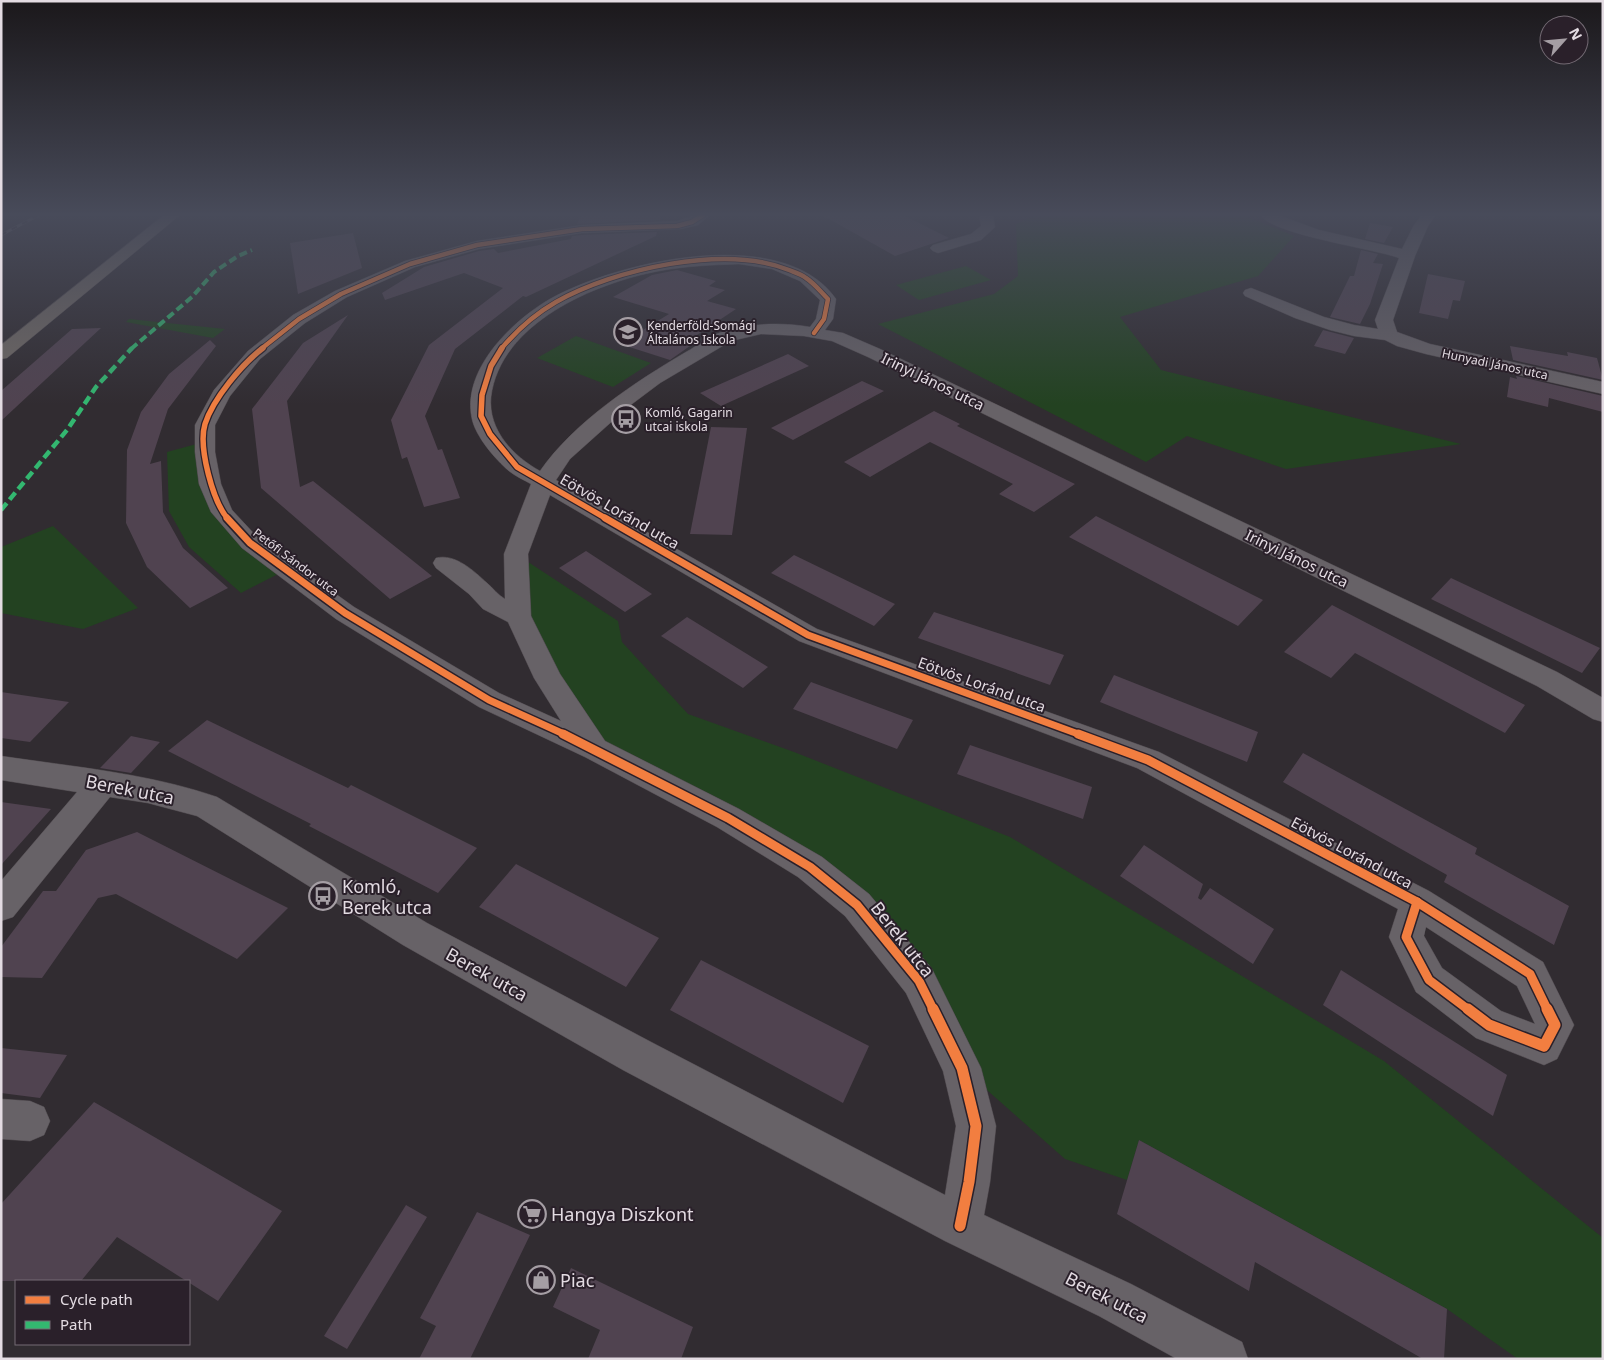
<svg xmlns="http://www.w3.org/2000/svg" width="1604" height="1360" viewBox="0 0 1604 1360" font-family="'Noto Sans',sans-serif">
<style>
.green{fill:#234221}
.building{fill:#504350}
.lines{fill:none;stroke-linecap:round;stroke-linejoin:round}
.minor-casing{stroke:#4e484d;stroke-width:1}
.major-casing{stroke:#4e484d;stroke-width:1}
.minor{fill:#676267;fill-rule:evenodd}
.major{fill:#706965;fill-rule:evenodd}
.rail-casing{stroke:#6b676b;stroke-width:3}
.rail{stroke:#2a202a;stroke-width:2;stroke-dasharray:6;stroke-linecap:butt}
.quiet-far1{stroke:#33b770;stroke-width:4;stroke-dasharray:8 4;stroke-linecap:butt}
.quiet{stroke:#33b770;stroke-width:4.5;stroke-dasharray:9 4.5;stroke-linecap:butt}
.cycleway-far4-casing{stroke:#2a202a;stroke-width:6}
.cycleway-far3-casing{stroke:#2a202a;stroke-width:8}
.cycleway-far2-casing{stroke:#2a202a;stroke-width:10}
.cycleway-far1-casing{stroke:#2a202a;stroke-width:12}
.cycleway-casing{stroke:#2a202a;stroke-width:14}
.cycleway-far4{stroke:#f27e40;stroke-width:4.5}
.cycleway-far3{stroke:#f27e40;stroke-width:5.5}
.cycleway-far2{stroke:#f27e40;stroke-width:7}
.cycleway-far1{stroke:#f27e40;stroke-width:9}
.cycleway{stroke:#f27e40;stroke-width:11}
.labels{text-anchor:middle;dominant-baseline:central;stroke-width:4;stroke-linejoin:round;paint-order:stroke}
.far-poi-label{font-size:12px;fill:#e3dbe2;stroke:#2a202a;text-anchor:start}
.far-street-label{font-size:12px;fill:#e3dbe2;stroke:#2a202a}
.street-label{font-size:15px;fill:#e3dbe2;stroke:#2a202a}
.near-street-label{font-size:18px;fill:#e3dbe2;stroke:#2a202a}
.near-poi-label{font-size:18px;fill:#e3dbe2;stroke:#2a202a;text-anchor:start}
</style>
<rect width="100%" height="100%" fill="#312c31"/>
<!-- green -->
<g class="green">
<polygon points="1036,215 1243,215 1294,236 1258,276 1120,317 1161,370 1461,444 1286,469 1187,436 1146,462 878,324 994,294 1018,276 1016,224"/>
<polygon points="966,266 991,280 919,300 896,285"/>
<polygon points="129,319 225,329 213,338 126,322"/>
<polygon points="576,336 651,363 613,387 537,358"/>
<polygon points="204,442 222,512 286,570 241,593 189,547 169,511 167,452"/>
<polygon points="53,526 138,608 83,629 1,613 1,547"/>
<polygon points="516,554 618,621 622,642 688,714 794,752 1010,837 1384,1061 1603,1238 1603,1359 1518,1359 1447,1309 1139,1140 1127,1180 1065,1159 962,1068 857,905 595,749 518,616"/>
</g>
<!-- building -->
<g class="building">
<polygon points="581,215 661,215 660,220 577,224"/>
<polygon points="822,215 903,215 949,238 895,256"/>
<polygon points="1370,223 1393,227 1384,243 1365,239"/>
<polygon points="657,232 656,236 526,297 523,296 455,349 425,416 438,450 442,449 460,498 424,507 407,457 402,459 391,420 429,345 503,288 464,273 385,300 382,293 424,267 479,251 494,249 498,253 571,239 572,236 582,235"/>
<polygon points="353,233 362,268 298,294 290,243"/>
<polygon points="1361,250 1378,254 1373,263 1383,264 1370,304 1360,324 1330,317 1350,276 1354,276"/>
<polygon points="677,270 716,281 709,286 725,290 707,301 736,309 691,339 697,341 670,360 620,344 669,314 613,297 652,275"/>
<polygon points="1428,274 1465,281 1460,301 1453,300 1448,319 1419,313"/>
<polygon points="348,315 287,401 300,487 313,481 432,576 390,599 261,488 252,409 303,343"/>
<polygon points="101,328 1,421 1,391 72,329"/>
<polygon points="1323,330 1354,338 1345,354 1314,346"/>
<polygon points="210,340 216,346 168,409 150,464 161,461 163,512 183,548 228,588 190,608 147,567 126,523 127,450 141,412 169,374"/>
<polygon points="1510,346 1568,356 1567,352 1597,358 1603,380 1513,360"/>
<polygon points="788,354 809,366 721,406 700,393"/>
<polygon points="1516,376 1603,396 1603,412 1549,398 1548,407 1507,397 1510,377 1517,379"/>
<polygon points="862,381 884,391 793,440 771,428"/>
<polygon points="934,411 960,424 957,426 1075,484 1034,512 999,494 1013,484 930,442 870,477 844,462"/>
<polygon points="711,427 747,428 732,535 690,534"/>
<polygon points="1096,516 1263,600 1238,626 1069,537"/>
<polygon points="586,551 652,594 625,612 559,568"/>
<polygon points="794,555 895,604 874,626 771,573"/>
<polygon points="1451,578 1600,648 1582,673 1431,599"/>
<polygon points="1332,605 1525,705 1505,733 1355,653 1331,678 1284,652"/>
<polygon points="934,612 1064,655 1050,685 918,638"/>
<polygon points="687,617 768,667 743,688 661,636"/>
<polygon points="1114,675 1258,732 1247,762 1100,702"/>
<polygon points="811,682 913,720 897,749 793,709"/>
<polygon points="1,692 69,702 30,742 1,738"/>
<polygon points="207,720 348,788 351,785 477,848 438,893 309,826 311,824 168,751"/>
<polygon points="131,736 160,742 131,773 100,768"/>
<polygon points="970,745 1092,787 1083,819 957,774"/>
<polygon points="1303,753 1477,848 1475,854 1569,906 1554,945 1444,882 1447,875 1283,782"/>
<polygon points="1,802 51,809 1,865"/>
<polygon points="137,832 288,908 237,959 116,894 98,898 42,978 1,977 1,947 43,891 56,891 86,850"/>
<polygon points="1144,845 1203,884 1198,898 1201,900 1210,888 1274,929 1253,964 1120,876"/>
<polygon points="516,864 659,938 626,987 479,907"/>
<polygon points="701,960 869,1046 843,1103 670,1010"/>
<polygon points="1341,970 1507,1075 1493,1116 1323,1005"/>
<polygon points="1,1048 67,1055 40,1098 1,1093"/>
<polygon points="94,1102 282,1211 218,1301 117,1237 81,1281 1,1281 1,1204"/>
<polygon points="1139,1140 1447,1309 1444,1359 1423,1359 1255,1262 1249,1291 1117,1214"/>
<polygon points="406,1205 427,1217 347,1349 324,1336"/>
<polygon points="477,1212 530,1235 470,1359 419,1359 436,1326 420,1318"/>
<polygon points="571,1268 693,1327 681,1359 588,1359 600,1330 553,1307"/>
</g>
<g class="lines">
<defs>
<g id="minor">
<path d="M694,215h16l-12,10 -17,4 -99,4 -103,16 -64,18 -68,30 -42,26 -45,36 -30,37 -15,29v27l6,32 11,26 26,28 96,69 145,86 62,28 -27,-43 -26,-56 -25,-13 -14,-15 -33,-26 -3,-5 3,-5c19,-5 38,13 51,25 6,5 11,12 18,16l-1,-45 27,-70c-7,-4 -16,-8 -22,-13 -14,-12 -33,-34 -37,-52 -11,-49 40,-98 78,-120 68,-38 233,-76 286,0l-3,20 -8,11 18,3 37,16 677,323 46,26v24l-10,-3 -56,-33 -669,-329 -36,-16 -28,-5 -43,-2 -30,7 -71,42 -32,24 -58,52 -14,21 261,149 342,123 270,139 114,71 31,63 -17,34 -13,6 -68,-27 -60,-46 -27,-55 9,-28 -261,-141 -338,-127 -249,-146 -22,59 3,62 29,58 45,67 134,68 83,48 47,37 63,75 49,99 15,58 -6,56 -6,33 147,69 111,58 6,17h-71l-78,-43 -154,-75 -322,-171 -220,-125 -206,-129 -49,-13 -38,-6 -97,120 -12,4v-40l76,-89 -76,-12v-24c73,11 146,17 216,41l210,126 224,119 294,153 11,-69 -13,-55 -37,-78 -61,-77 -47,-39 -81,-50 -132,-70 -106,-50 -143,-88 -94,-71 -31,-36 -12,-28 -4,-32v-27l19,-35 34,-39 45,-36 42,-24 70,-30 72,-20 105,-16 95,-4zM739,264l33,5 28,12 20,19 -4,19 -6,8c-29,-5 -63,-4 -91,6 -11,4 -22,13 -33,19 -51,30 -112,70 -146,119 -27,-15 -52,-41 -49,-74 9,-74 104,-114 168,-126 27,-5 53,-6 80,-7zM1426,927l91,59 18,38 -34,-13 -59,-43 -18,-32z"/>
<polygon points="979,215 993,215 995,227 981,240 938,253 933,251 930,248 933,245 971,234 981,226"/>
<path d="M1260,215h18l41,15 83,19 12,-24 8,-10h14l-8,11 -13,30 -22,64 4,12 33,12 173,38v12l-177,-40 -29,-8 -12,-6 -31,-4 -24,-6 -35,-12 -50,-22 -2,-3 2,-3 6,-2 73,29 30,8 24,4 -3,-9 24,-62c-28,-10 -125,-23 -139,-43z"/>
<polygon points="1,1099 30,1101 44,1107 50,1121 44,1135 30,1141 1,1139"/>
</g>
<polygon id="major" points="164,215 180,215 7,358 1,359 1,345"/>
</defs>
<!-- minor casing -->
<use href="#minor" class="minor-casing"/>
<!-- major casing -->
<use href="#major" class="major-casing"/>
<!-- minor -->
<use href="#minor" class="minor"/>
<!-- major -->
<use href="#major" class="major"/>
<defs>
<polyline id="rail" points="1,235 39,215"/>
</defs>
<!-- rail casing -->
<use href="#rail" class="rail-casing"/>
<!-- rail -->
<use href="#rail" class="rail"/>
<!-- quiet-far1 -->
<polyline class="quiet-far1" points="131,349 192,297 214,272 238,256 252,250"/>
<!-- quiet -->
<polyline class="quiet" points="1,510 67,430 96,387 132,348"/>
<defs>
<g id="cycleway-far4">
<polyline points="261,349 299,319 341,294 410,264 477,245 582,229 677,226 692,222 703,215"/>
<path d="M501,349c16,-19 34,-35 55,-47 58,-33 169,-58 233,-32 5,2 12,4 17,8 8,5 15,14 22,21l-4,20 -10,14"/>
</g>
<g id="cycleway-far3">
<polyline points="502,348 491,366 482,395 481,416 490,434 517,467 607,519"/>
<path d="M228,519c-15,-17 -30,-72 -23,-95 8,-25 37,-60 58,-76"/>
</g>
<g id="cycleway-far2">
<polyline points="227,518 250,543 345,613 489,700 566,735"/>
<polyline points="605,518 808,635 1081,735"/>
</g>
<g id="cycleway-far1">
<polyline points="563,734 728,818 810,867 857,905 919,981 934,1011"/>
<polyline points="1078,734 1148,760 1417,902"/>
<polyline points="1417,902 1530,974 1548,1011"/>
<polyline points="1417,902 1406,937 1429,980 1470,1011"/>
</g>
<g id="cycleway">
<polyline points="933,1009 962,1068 976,1126 969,1182 960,1226"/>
<polyline points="1468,1009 1489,1025 1544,1046 1555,1025 1547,1009"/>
</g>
</defs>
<!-- cycleway-far4 casing -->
<use href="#cycleway-far4" class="cycleway-far4-casing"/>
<!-- cycleway-far3 casing -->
<use href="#cycleway-far3" class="cycleway-far3-casing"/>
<!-- cycleway-far2 casing -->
<use href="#cycleway-far2" class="cycleway-far2-casing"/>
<!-- cycleway-far1 casing -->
<use href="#cycleway-far1" class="cycleway-far1-casing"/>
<!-- cycleway casing -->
<use href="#cycleway" class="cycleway-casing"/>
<!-- cycleway-far4 -->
<use href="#cycleway-far4" class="cycleway-far4"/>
<!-- cycleway-far3 -->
<use href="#cycleway-far3" class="cycleway-far3"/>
<!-- cycleway-far2 -->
<use href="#cycleway-far2" class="cycleway-far2"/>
<!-- cycleway-far1 -->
<use href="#cycleway-far1" class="cycleway-far1"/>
<!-- cycleway -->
<use href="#cycleway" class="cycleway"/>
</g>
<!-- sky -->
<linearGradient id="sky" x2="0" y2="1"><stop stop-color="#1b181b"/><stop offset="0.53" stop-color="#484b5a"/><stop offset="1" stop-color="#484b5a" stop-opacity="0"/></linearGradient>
<rect width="1604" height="405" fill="url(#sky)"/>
<!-- icons -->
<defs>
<symbol id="school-ring" viewBox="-11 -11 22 22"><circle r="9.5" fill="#2a202a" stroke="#a59ea4" stroke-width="1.5"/><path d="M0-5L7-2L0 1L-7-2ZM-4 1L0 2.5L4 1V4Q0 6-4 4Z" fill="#a59ea4"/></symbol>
<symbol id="bus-ring" viewBox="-11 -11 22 22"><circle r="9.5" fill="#2a202a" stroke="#a59ea4" stroke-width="1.5"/><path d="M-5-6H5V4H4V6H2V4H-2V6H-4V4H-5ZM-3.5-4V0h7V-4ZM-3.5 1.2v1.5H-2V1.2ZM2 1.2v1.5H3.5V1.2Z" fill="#a59ea4"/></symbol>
<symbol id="supermarket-ring" viewBox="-11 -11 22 22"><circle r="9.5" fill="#2a202a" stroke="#a59ea4" stroke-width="1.5"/><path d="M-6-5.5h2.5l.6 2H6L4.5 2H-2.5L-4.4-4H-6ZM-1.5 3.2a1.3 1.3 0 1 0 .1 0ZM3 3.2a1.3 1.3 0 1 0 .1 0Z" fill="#a59ea4"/></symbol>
<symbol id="shop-ring" viewBox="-11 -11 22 22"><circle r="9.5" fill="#2a202a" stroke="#a59ea4" stroke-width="1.5"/><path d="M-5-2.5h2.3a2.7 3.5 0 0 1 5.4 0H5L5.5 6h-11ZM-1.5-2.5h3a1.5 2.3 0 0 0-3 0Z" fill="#a59ea4"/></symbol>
</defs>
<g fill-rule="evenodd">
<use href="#school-ring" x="612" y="316" width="32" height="32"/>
<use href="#bus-ring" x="610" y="403" width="32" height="32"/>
<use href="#bus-ring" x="307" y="880" width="32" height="32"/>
<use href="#supermarket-ring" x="516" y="1198" width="32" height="32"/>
<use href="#shop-ring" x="525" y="1264" width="32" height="32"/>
</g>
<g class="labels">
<!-- far-poi labels -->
<g class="far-poi-label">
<text x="647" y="325">Kenderföld-Somági<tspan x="647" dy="14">Általános Iskola</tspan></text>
<text x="645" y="412">Komló, Gagarin<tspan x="645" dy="14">utcai iskola</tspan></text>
</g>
<!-- far-street labels -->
<g class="far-street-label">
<text transform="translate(1495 364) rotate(12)">Hunyadi János utca</text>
<text transform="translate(296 562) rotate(37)">Petőfi Sándor utca</text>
</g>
<!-- street labels -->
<g class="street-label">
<text transform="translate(933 381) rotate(26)">Irinyi János utca</text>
<text transform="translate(620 511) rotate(30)">Eötvös Loránd utca</text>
<text transform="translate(1297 558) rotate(26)">Irinyi János utca</text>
<text transform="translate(982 684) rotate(20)">Eötvös Loránd utca</text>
<text transform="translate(1352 852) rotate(28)">Eötvös Loránd utca</text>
</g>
<!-- near-street labels -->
<g class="near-street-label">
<text transform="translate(130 789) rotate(11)">Berek utca</text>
<text transform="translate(903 939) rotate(52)">Berek utca</text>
<text transform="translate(487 974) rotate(29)">Berek utca</text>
<text transform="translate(1107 1297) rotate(27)">Berek utca</text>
</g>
<!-- near-poi labels -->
<g class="near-poi-label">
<text x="342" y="886">Komló,<tspan x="342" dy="21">Berek utca</tspan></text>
<text x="551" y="1214">Hangya Diszkont</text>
<text x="560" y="1280">Piac</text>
</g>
</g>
<!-- border -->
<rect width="1604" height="1360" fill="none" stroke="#e3dbe2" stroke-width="5"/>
<!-- legend -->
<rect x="15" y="1280" width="175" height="65" fill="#2a202a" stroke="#746b74"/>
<rect x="25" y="1296" width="25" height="8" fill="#f27e40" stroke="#746b74"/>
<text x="60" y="1305" font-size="15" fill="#e3dbe2">Cycle path</text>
<rect x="25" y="1321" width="25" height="8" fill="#33b770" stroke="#746b74"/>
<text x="60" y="1330" font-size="15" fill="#e3dbe2">Path</text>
<!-- north arrow -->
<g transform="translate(1564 40) rotate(63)"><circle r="24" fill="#2a202a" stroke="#746b74"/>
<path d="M0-4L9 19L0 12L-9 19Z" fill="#a59ea4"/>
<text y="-8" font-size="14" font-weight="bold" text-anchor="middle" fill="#e3dbe2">N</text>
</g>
</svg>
